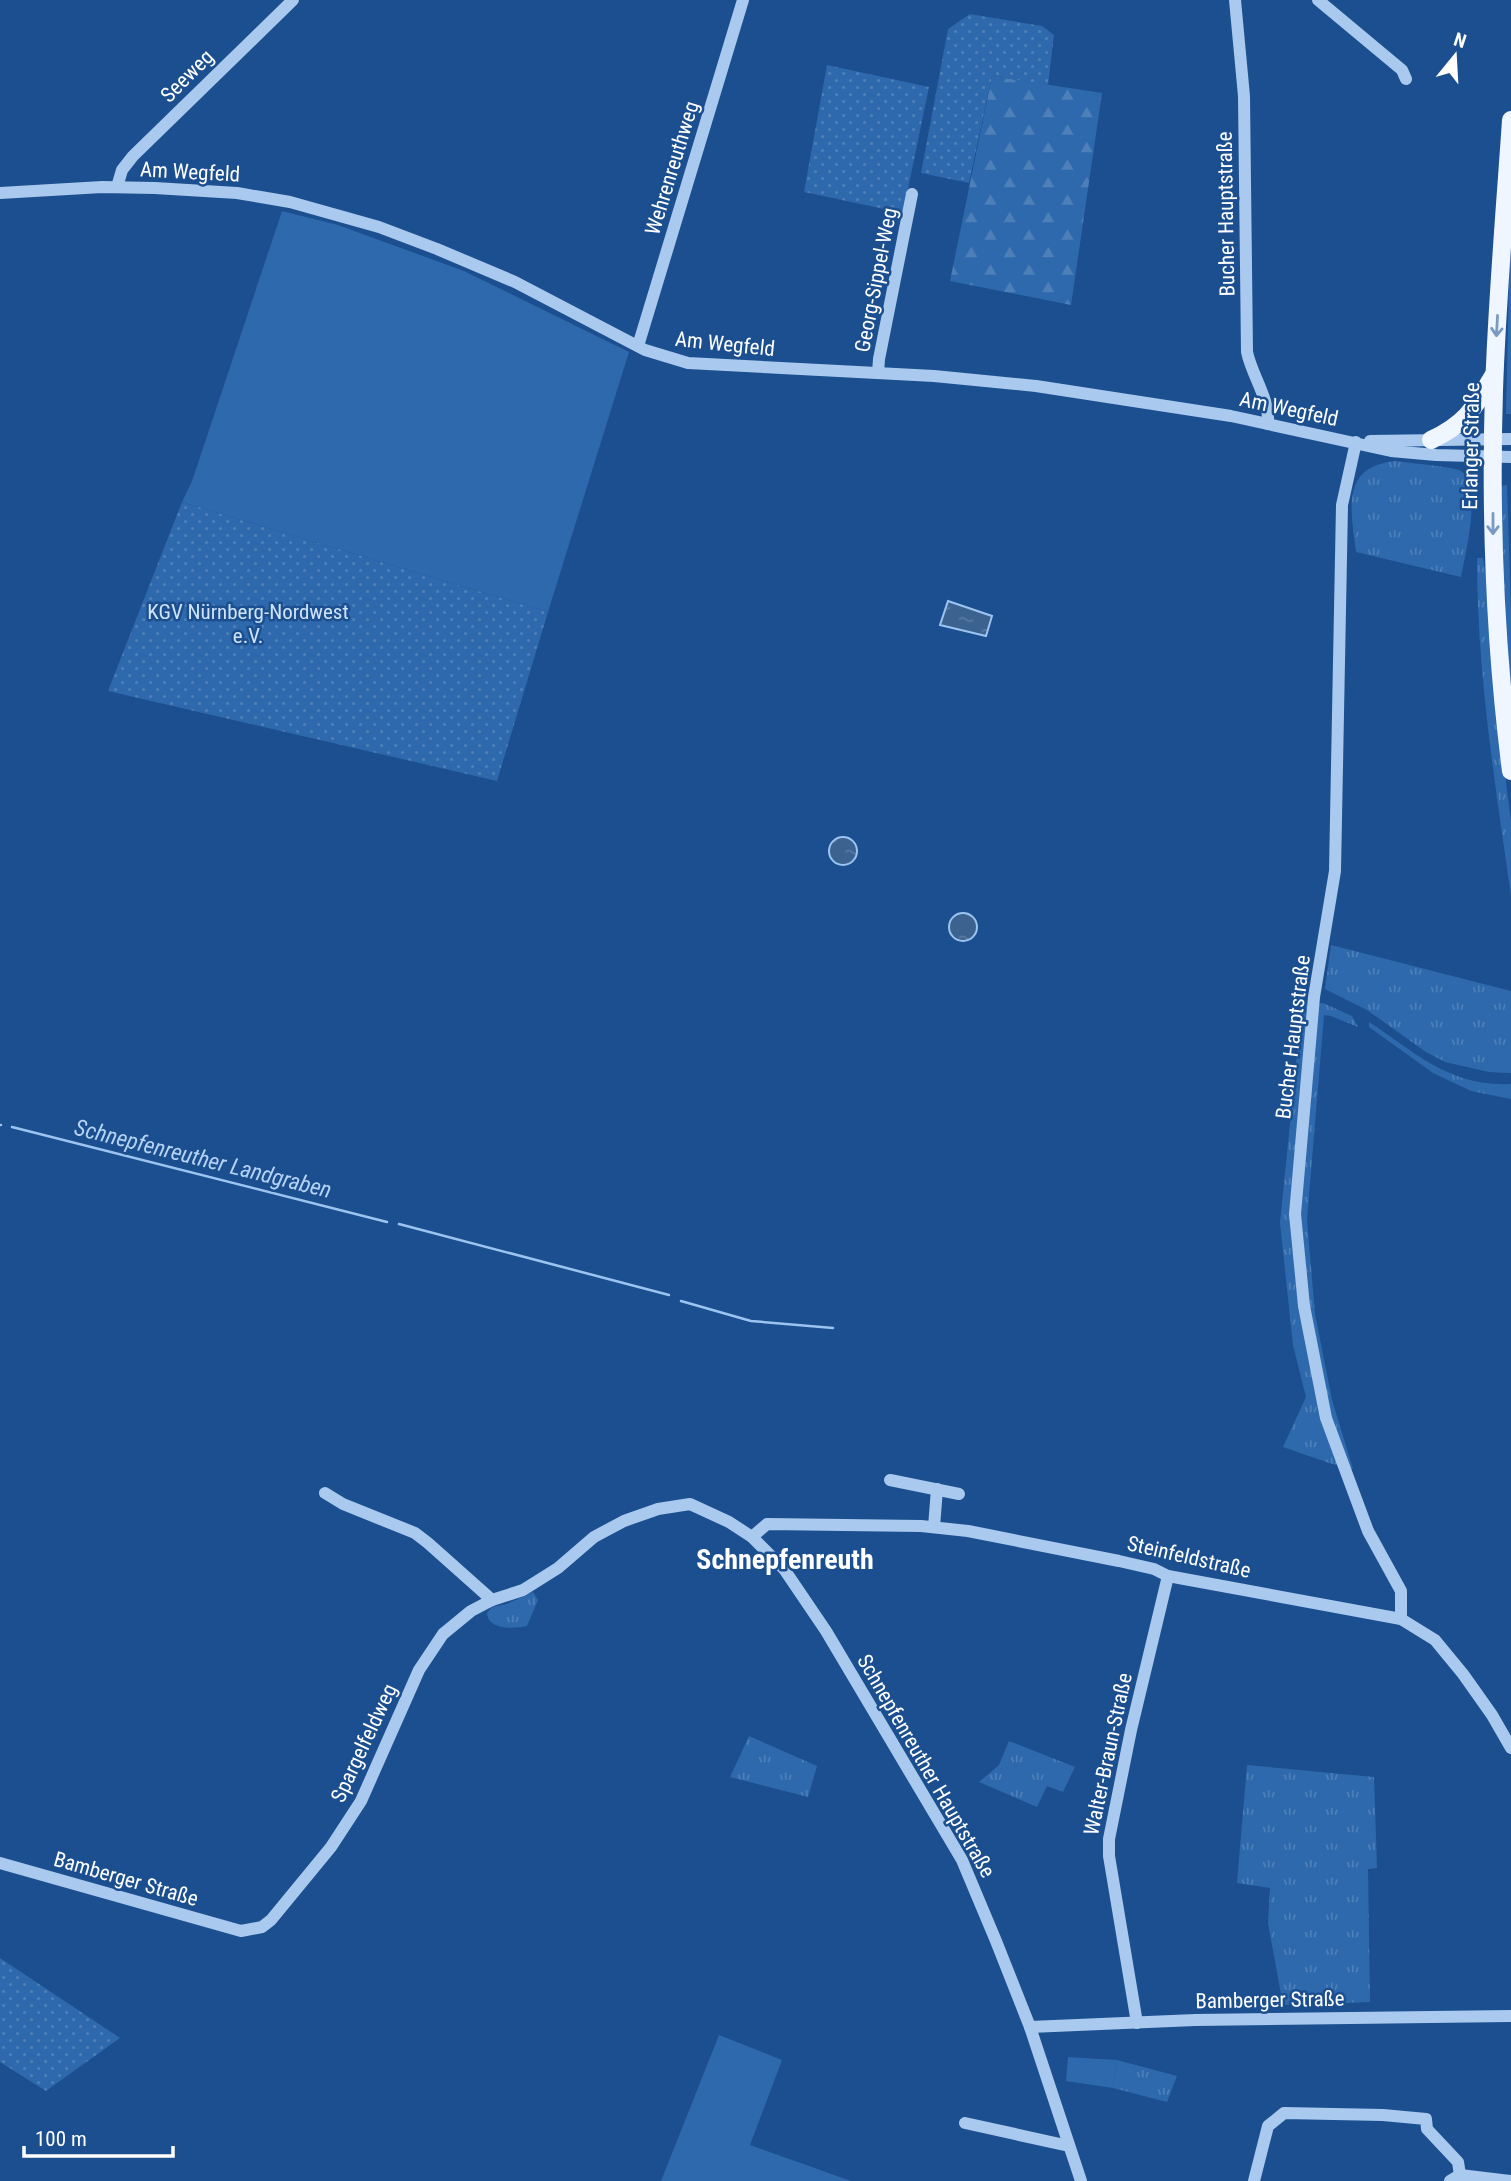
<svg xmlns="http://www.w3.org/2000/svg" width="1511" height="2181" viewBox="0 0 1511 2181" font-family="'Roboto Condensed',sans-serif">
<style>
.grass{fill:url(#grass-tufts)}
.forest{fill:url(#forest-firs)}
.garden{fill:url(#garden-dots)}
.pitch{fill:#2e69ad}
.water{fill:url(#water-ripples);stroke:#9cc4f0;stroke-width:2}
.lines{fill:none;stroke-linecap:round;stroke-linejoin:round}
.stream{stroke:#9cc4f0;stroke-width:2.5}
.minor{stroke:#a9c9ee;stroke-width:12}
.major{stroke:#f0f6ff;stroke-width:18}
.oneway{stroke:#7b9ac1}
.labels{text-anchor:middle;dominant-baseline:central;stroke-width:5;stroke-linejoin:round;paint-order:stroke}
.street-label{font-size:21px;fill:#fff;stroke:#1b4f8f}
.park-label{font-size:21px;fill:#cfe3fa;stroke:#1b4f8f}
.water-label{font-size:23px;font-style:italic;fill:#b5d3f5;stroke:#1b4f8f}
.district-label{font-size:28px;font-weight:bold;fill:#fff;stroke:#1b4f8f}
</style>
<defs>
<pattern id="grass-tufts" width="24" height="20" patternUnits="userSpaceOnUse" patternTransform="scale(1.75)"><rect width="24" height="20" fill="#2e69ad"/><path d="M3 7l-1-3M5 7V3M7 7l1-3M15 17l-1-3M17 17v-4M19 17l1-3" fill="none" stroke="#4d80b9"/></pattern>
<pattern id="forest-firs" width="22" height="20" patternUnits="userSpaceOnUse" patternTransform="scale(1.75)"><rect width="22" height="20" fill="#2e69ad"/><path d="M5 1l3.5 6h-7zM16 11l3.5 6h-7z" fill="#4d80b9"/></pattern>
<pattern id="garden-dots" width="8" height="8" patternUnits="userSpaceOnUse" patternTransform="scale(1.75)"><rect width="8" height="8" fill="#2e69ad"/><path d="M2 2h.1M6 6h.1" fill="none" stroke="#4d80b9" stroke-width="1.8" stroke-linecap="round"/></pattern>
<pattern id="water-ripples" width="26" height="14" patternUnits="userSpaceOnUse" patternTransform="scale(1.75)"><rect width="26" height="14" fill="#3c6290"/><path d="M2 4q2-2 4 0t4 0M15 11q2-2 4 0t4 0" fill="none" stroke="#597aa1"/></pattern>
</defs>
<rect width="100%" height="100%" fill="#1b4f8f"/>
<!-- grass -->
<g class="grass">
<polygon points="1511,197 1511,414 1506,414"/>
<path d="M1396,461c12,2 59,6 65,10 22,14 4,84 0,106l-105,-25c-5,-42 -16,-86 40,-91z"/>
<polygon points="1507,485 1511,611 1511,720 1505,653 1499,486"/>
<path d="M1477,558h6l5,32 14,161 9,70v75c-16,-112 -34,-224 -34,-338z"/>
<polygon points="1331,945 1511,991 1511,1073 1489,1072 1445,1062 1426,1052 1367,1010 1325,989"/>
<polygon points="1323,1003 1352,1016 1358,1027 1331,1016 1324,1015 1307,1220 1315,1314 1332,1400 1353,1469 1329,1463 1283,1447 1306,1397 1293,1345 1280,1223 1302,1004"/>
<path d="M1369,1022c47,31 81,65 142,62v15l-40,-8 -38,-18 -64,-46z"/>
<path d="M533,1592l5,8 -11,26c-13,3 -39,4 -40,-13l5,-6 15,-3z"/>
<polygon points="749,1736 817,1766 808,1797 730,1777"/>
<polygon points="1009,1741 1075,1767 1063,1792 1047,1786 1037,1807 979,1782 999,1765"/>
<polygon points="1247,1765 1374,1777 1377,1868 1368,1869 1370,2002 1283,2005 1268,1923 1270,1888 1237,1883"/>
<polygon points="1117,2060 1177,2076 1167,2102 1113,2088"/>
</g>
<!-- forest -->
<polygon class="forest" points="992,76 1102,93 1071,305 950,281"/>
<!-- garden -->
<g class="garden">
<polygon points="970,14 1042,26 1054,35 1048,85 992,76 969,183 921,173 948,29"/>
<polygon points="827,65 929,87 903,213 804,192"/>
<polygon points="182,502 548,612 497,781 108,691"/>
<polygon points="0,1958 120,2038 46,2091 0,2062"/>
</g>
<!-- pitch -->
<g class="pitch">
<polygon points="282,211 338,225 464,271 629,352 548,612 182,502 192,481"/>
<polygon points="719,2035 782,2060 750,2145 851,2181 661,2181"/>
<polygon points="1068,2057 1117,2060 1113,2088 1066,2081"/>
</g>
<!-- water -->
<g class="water">
<polygon points="948,601 992,616 986,636 940,625"/>
<circle cx="843" cy="851" r="14"/>
<circle cx="963" cy="927" r="14"/>
</g>
<g class="lines">
<!-- stream -->
<g class="stream">
<polyline points="0,1125 1,1125"/>
<polyline points="12,1127 387,1222"/>
<polyline points="399,1224 669,1295"/>
<polyline points="681,1301 751,1321 833,1328"/>
</g>
<!-- minor -->
<g class="minor">
<path d="M1235,0l9,96 3,256c5,24 23,47 21,72"/>
<polyline points="1318,0 1402,70 1406,79"/>
<polyline points="117,187 122,170 133,156 293,0"/>
<polyline points="0,193 102,187 155,188 237,193 290,202 379,227 437,249 515,282 645,350 688,363 934,376 1036,386 1231,416 1391,451 1436,455 1511,457"/>
<polyline points="638,346 743,0"/>
<polyline points="878,373 879,359 912,194"/>
<polyline points="1370,441 1511,439"/>
<polyline points="1356,442 1342,505 1335,871 1314,997 1295,1214 1304,1306 1326,1418 1368,1531 1401,1591 1401,1619"/>
<polyline points="890,1480 959,1494"/>
<polyline points="325,1493 343,1504 415,1533 428,1543 492,1600"/>
<polyline points="934,1527 937,1489"/>
<polyline points="752,1537 767,1524 921,1526 968,1531 1119,1561 1154,1569 1168,1576 1401,1619 1435,1640 1463,1674 1492,1715 1511,1748"/>
<polyline points="0,1863 241,1931 262,1927 271,1920 331,1847 361,1801 419,1670 443,1634 471,1611 492,1600 523,1590 558,1568 594,1537 624,1521 658,1509 690,1504 729,1522 752,1537 784,1569 826,1631 962,1860 996,1941 1030,2027 1081,2181"/>
<polyline points="1137,2023 1109,1856 1109,1839 1131,1730 1168,1576"/>
<polyline points="1030,2027 1195,2020 1511,2016"/>
<polyline points="965,2123 1069,2146"/>
<polyline points="1254,2181 1268,2126 1284,2113 1383,2115 1426,2119 1427,2129 1458,2162 1460,2175"/>
<polyline points="1450,2181 1460,2175 1510,2181"/>
</g>
<!-- major -->
<g class="major">
<path d="M1511,120c-6,90 -14,180 -17,270 -4,128 1,255 17,381"/>
<path d="M1431,440c36,-17 43,-32 62,-64"/>
</g>
</g>
<!-- one-way arrows -->
<defs><path id="oneway-shaft" d="M-6 0H5M1.5-3L5.5 0L1.5 3" fill="none" stroke-width="1.6" stroke-linecap="round" stroke-linejoin="round" transform="scale(1.75)"/></defs>
<g class="oneway">
<use href="#oneway-shaft" transform="translate(1497 326) rotate(93)"/>
<use href="#oneway-shaft" transform="translate(1493 524) rotate(90)"/>
</g>
<g class="labels">
<!-- street labels -->
<g class="street-label">
<text transform="translate(187 76) rotate(-45)">Seeweg</text>
<text transform="translate(672 168) rotate(-73)">Wehrenreuthweg</text>
<text transform="translate(190 172) rotate(3)">Am Wegfeld</text>
<text transform="translate(1226 214) rotate(-91)">Bucher Hauptstraße</text>
<text transform="translate(876 280) rotate(-79)">Georg-Sippel-Weg</text>
<text transform="translate(725 344) rotate(6)">Am Wegfeld</text>
<text transform="translate(1289 409) rotate(12)">Am Wegfeld</text>
<text transform="translate(1471 446) rotate(-89)">Erlanger Straße</text>
<text transform="translate(1293 1037) rotate(-83)">Bucher Hauptstraße</text>
<text transform="translate(1189 1557) rotate(13)">Steinfeldstraße</text>
<text transform="translate(364 1743) rotate(-65)">Spargelfeldweg</text>
<text transform="translate(1108 1754) rotate(-78)">Walter-Braun-Straße</text>
<text transform="translate(926 1766) rotate(60)">Schnepfenreuther Hauptstraße</text>
<text transform="translate(126 1879) rotate(16)">Bamberger Straße</text>
<text transform="translate(1270 2000) rotate(-1)">Bamberger Straße</text>
</g>
<!-- park labels -->
<g class="park-label">
<text x="248" y="612">KGV Nürnberg-Nordwest<tspan x="248" dy="24">e.V.</tspan></text>
</g>
<!-- water labels -->
<g class="water-label">
<text transform="translate(203 1159) rotate(14)">Schnepfenreuther Landgraben</text>
</g>
<!-- district labels -->
<g class="district-label">
<text x="785" y="1559">Schnepfenreuth</text>
</g>
</g>
<!-- north arrow -->
<g transform="translate(1455 56) rotate(18)" stroke="#1b4f8f" stroke-width="5" paint-order="stroke">
<path d="M0-5L12 26L0 18L-12 26Z" fill="#ffffff"/>
<text y="-10" font-size="19" font-weight="bold" text-anchor="middle" fill="#ffffff">N</text>
</g>
<!-- scale -->
<path d="M24 2146v10h149v-10" fill="none" stroke="#ffffff" stroke-width="3.5"/>
<text x="35" y="2146" font-size="21" fill="#ffffff" stroke="#1b4f8f" stroke-width="5" paint-order="stroke">100 m</text>
</svg>
